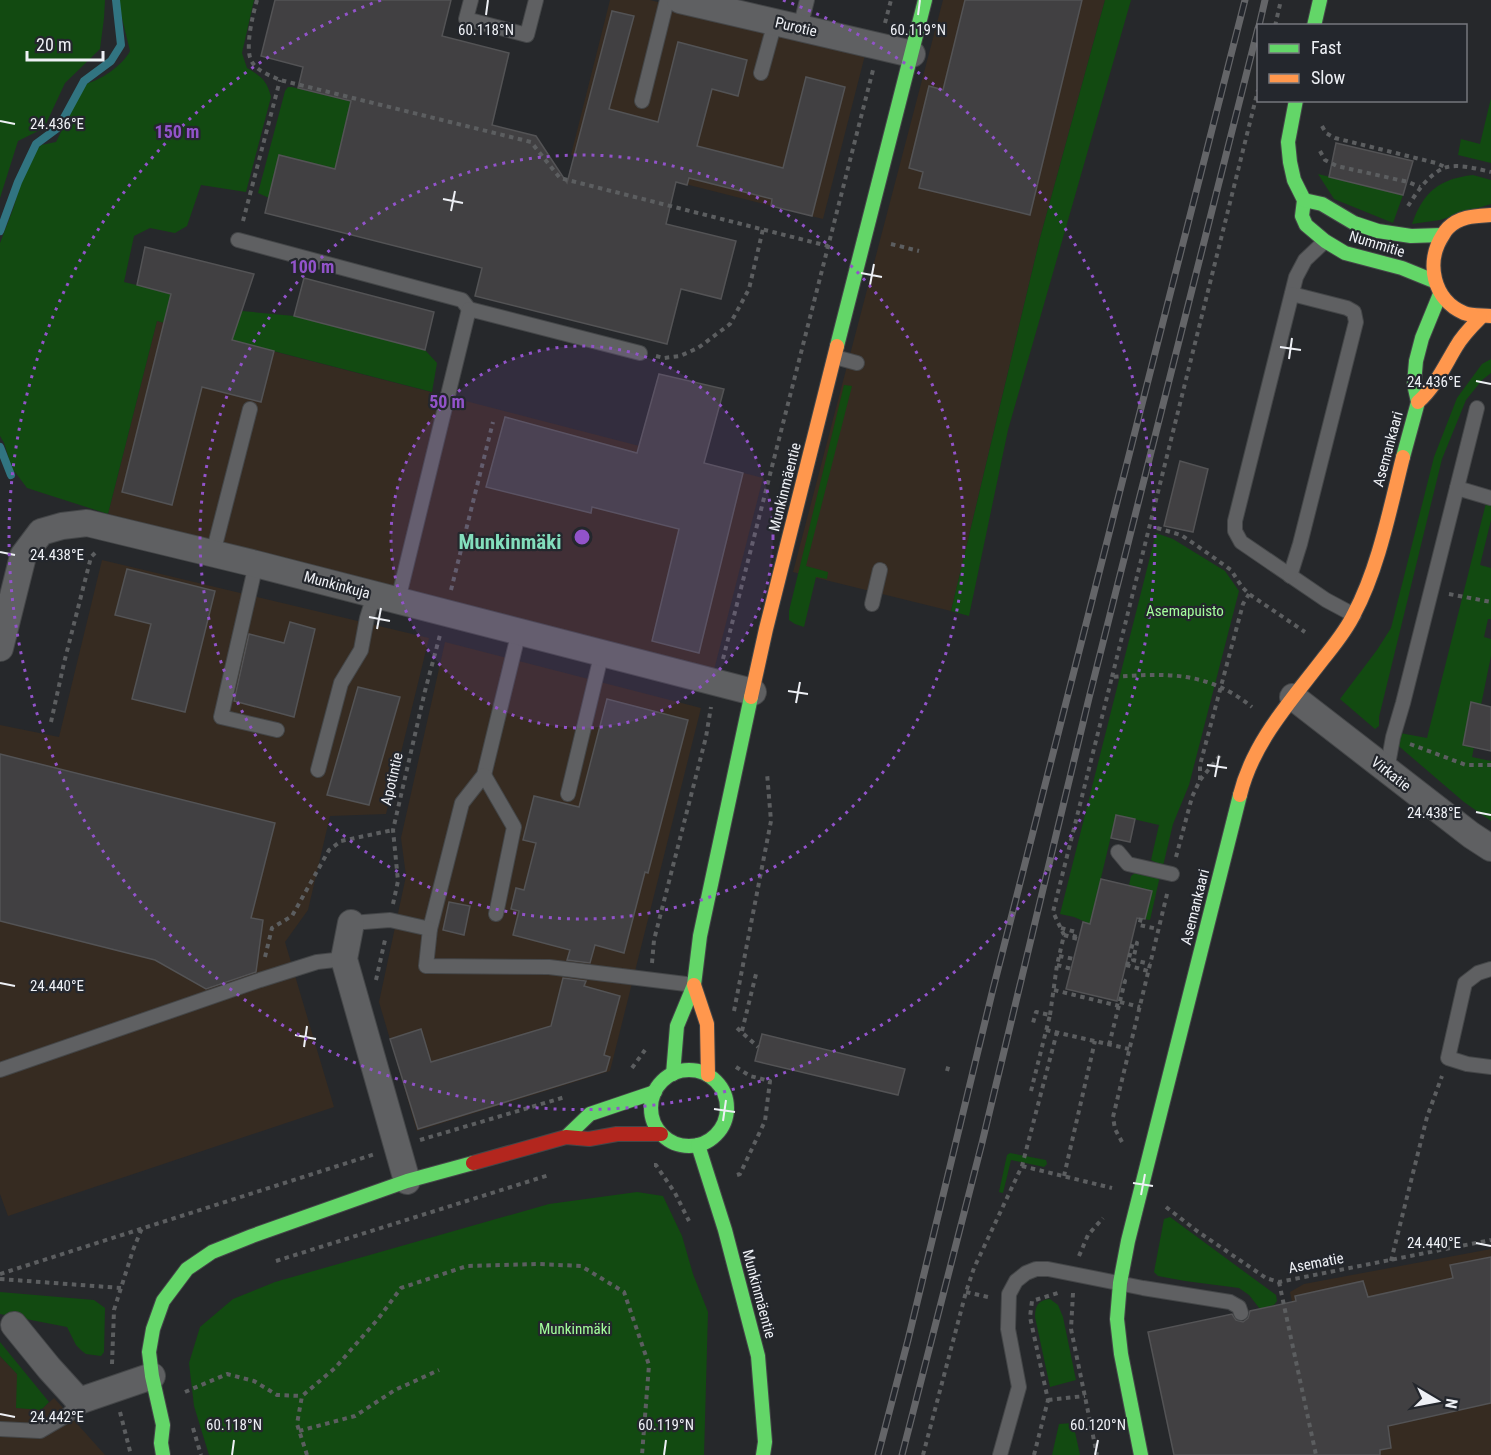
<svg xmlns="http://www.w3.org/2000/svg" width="1491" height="1455" viewBox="0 0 1491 1455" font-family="'Roboto Condensed',sans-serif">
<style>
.commercial{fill:#362b21}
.green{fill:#124a11}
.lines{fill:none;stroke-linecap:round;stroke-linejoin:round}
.stream{stroke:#317481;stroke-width:8}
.building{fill:#414042;stroke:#535355;stroke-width:1.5}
.lane-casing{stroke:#444648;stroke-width:16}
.street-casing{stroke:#444648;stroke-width:28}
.fast-casing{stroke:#444648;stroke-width:16}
.slow-casing{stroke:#444648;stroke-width:16}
.jam-casing{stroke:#444648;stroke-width:16}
.path{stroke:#5c5e60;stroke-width:4;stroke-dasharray:4.5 4.5;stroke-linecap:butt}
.lane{stroke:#5f6062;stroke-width:14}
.street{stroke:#5f6062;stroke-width:26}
.fast{stroke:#63d668;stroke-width:14}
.slow{stroke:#ff974d;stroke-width:14}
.jam{stroke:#b3261e;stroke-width:14}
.rail-casing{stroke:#646568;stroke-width:7}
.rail{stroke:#24272d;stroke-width:4.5;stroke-dasharray:14;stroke-linecap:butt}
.ticks{fill:none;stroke:#eef0f5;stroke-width:2}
.ring{fill:none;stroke:#9253ca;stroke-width:3;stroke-dasharray:3 6}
.labels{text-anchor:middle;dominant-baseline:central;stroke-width:4.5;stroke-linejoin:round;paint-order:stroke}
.street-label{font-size:15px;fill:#eef0f5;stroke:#24272d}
.park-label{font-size:15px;fill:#a4fe9c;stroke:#24272d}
.district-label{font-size:21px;font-weight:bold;fill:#83debc;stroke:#24272d}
.ticks-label{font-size:15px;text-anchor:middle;fill:#eef0f5;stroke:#24272d;stroke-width:4.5;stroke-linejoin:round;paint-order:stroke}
.centre{fill:#9253ca;stroke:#24272d;stroke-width:3}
.ring-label{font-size:18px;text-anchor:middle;font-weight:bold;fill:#9253ca;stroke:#24272d;stroke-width:4.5;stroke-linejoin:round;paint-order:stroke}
</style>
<rect width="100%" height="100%" fill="#26282b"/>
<!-- commercial -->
<g class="commercial">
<polygon points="610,0 650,0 865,55 823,219 571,155"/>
<polygon points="943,0 1105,0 1040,238 951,611 793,572"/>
<polygon points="157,321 763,478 714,670 108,514"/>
<polygon points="102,560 429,638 386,814 330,816 308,910 285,942 334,1107 8,1216 0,1194 0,725 59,737"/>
<polygon points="445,642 701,708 610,1071 417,1131 379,1002 406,876 401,838"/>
<polygon points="1491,1249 1491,1455 1323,1455 1290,1292 1304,1284"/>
<polygon points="0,1356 17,1374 17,1384 41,1410 54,1398 105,1455 0,1455"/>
</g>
<!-- green -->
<g class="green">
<polygon points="0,0 105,0 104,18 100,49 65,83 44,128 18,141 0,198"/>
<path d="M120,0h134l-12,53 5,15c14,8 20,12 24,29l-25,95 -45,-7 -14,41 -12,7 -25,-5 -16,8 -10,46 118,29 52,5 131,34 12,13 -5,29 -275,-71 -49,193 -81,-26 -15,-20 -8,-25 -4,-7v-193l13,-34 15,-49 13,-15 15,-3 29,-58c15,-3 38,-19 45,-33l-10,-41z"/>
<polygon points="1105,0 1131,0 1008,430 969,616 951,611 1040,238"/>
<polygon points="288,87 292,87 381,109 348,115 335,169 279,155 269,198 258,193 285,91"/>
<polygon points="1491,98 1491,163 1458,155 1461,139 1480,144"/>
<polygon points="1318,174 1403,195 1393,223 1334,199"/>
<path d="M1473,175l18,5v24l-51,16 -28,4c11,-32 27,-45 61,-49z"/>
<polygon points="1491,359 1491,373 1482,380 1466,400 1442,459 1379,717 1379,726 1375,729 1340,699 1377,650 1391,628 1434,457 1457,398 1482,364"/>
<polygon points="844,385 852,386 806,566 828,572 827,579 816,577 804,627 795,624 789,620 789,611"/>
<polygon points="1486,503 1491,504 1491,520 1480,565 1491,568 1491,619 1488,619 1484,637 1491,639 1491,656 1481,705 1471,703 1463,745 1474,747 1472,757 1491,761 1491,821 1464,802 1394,742 1400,733 1427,738"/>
<polygon points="1156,533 1173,539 1225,571 1239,591 1189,785 1173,824 1163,866 1151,860 1159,825 1116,815 1090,924 1074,917 1060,914"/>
<polygon points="1138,871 1160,876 1150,920 1145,919 1152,891 1129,885 1131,876"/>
<polygon points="1010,1153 1046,1160 1047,1164 1044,1167 1011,1160 1003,1193 999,1192 1007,1155"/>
<polygon points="637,1192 663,1196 682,1236 693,1274 708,1312 704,1455 209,1455 194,1406 189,1363 200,1327 233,1299 275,1282 549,1204"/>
<polygon points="1170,1217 1276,1295 1277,1301 1274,1305 1260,1309 1249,1295 1239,1288 1185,1281 1158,1276 1154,1272 1164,1219"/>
<polygon points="0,1292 94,1300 105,1308 104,1352 101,1356 86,1354 82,1351 76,1345 67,1327 0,1314"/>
<path d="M1050,1299l8,6 5,12 13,63 -26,7 -15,-70c0,-11 3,-17 15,-18z"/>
<polygon points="0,1342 49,1402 41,1410 16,1408 17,1374 0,1356"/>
<polygon points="1073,1423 1080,1455 1052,1455 1059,1424"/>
</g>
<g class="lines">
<!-- stream -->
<g class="stream">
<polyline points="0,231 18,182 36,144 59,127 84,81 111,61 121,45 116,0"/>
<polyline points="0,447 11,475"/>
</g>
</g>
<!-- building -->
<g class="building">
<polygon points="275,0 451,0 442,36 509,53 492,125 536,136 567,183 612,11 634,16 609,109 658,122 678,42 747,60 738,96 712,89 697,146 783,168 806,77 845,87 812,216 771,206 772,199 689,178 687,185 676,182 666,224 736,241 721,299 681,289 667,344 475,296 482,268 265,213 279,155 335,169 351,101 298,88 303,67 261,56"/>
<polygon points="965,0 1082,0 1030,215 919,188 923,172 909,168 929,86 943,90"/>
<polygon points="1336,143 1413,161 1403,195 1329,177"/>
<polygon points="145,247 254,274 232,340 274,351 261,402 202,387 172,505 122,492 171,294 137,285"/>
<polygon points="304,278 434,312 425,350 294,316"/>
<polygon points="659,374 724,389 704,463 743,473 699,653 652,641 679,529 592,507 591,513 486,487 505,417 637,453"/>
<polygon points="1180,461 1208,469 1193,532 1164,526"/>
<polygon points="127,569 215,591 185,712 132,699 151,624 115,615"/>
<polygon points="290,622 315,629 294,717 234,701 249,634 284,643"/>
<polygon points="358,687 400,697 369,805 327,795"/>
<polygon points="607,699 688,720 648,873 645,872 624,953 595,945 590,963 567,960 570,950 513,935 519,911 511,909 516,888 524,890 536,843 523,840 534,796 579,807"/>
<polygon points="1471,702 1491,707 1491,751 1463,745"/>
<polygon points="0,754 275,823 251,918 263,920 256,972 206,989 155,960 0,921"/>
<polygon points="1116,815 1135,819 1130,842 1111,838"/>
<polygon points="1101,879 1152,891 1145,919 1137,918 1117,1001 1066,989 1083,922 1090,924"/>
<polygon points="449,902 470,906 464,935 443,930"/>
<polygon points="563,978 586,981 584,986 620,996 604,1055 610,1057 606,1071 418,1129 390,1039 421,1029 431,1062 551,1026"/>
<polygon points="762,1034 905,1069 898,1095 755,1061"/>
<polygon points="1491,1257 1491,1403 1388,1426 1391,1448 1380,1450 1380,1455 1174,1455 1148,1332 1232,1314 1236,1320 1243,1322 1248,1318 1250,1311 1296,1301 1295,1296 1363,1281 1368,1297 1453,1278 1450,1265"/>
</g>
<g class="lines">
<defs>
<g id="lane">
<polyline points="471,0 466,19 527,35 536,0"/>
<polyline points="800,28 807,0"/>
<polyline points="761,73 775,22"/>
<polyline points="642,101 667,0"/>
<polyline points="238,240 462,300 469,309"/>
<polyline points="1325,241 1305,260 1296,277 1235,521 1235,531 1241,542 1326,600 1354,615"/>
<polyline points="835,357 857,363"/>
<polyline points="1457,488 1491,498"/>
<polyline points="213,553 250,409"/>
<polyline points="256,564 221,717 277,730"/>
<polyline points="1290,576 1300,544 1356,322 1354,312 1347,308 1292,294"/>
<polyline points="398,600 469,309 640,353"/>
<polyline points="872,604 880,570"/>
<polyline points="519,631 484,775 462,803 430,929 426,966 549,967 694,985"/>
<polyline points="318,770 341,683 361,650 367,618 374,595"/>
<polyline points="1387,770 1393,737 1403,703 1477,408"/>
<polyline points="484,775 514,827 496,914"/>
<polyline points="568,794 602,652"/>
<polyline points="1118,852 1128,864 1172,874"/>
<polyline points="351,923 390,920 430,929"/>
<polyline points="1491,969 1478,973 1465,983 1448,1058 1467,1064 1491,1067"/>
<polyline points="0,1070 260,980 317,962 344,959"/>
<polyline points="0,1429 40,1431 69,1414 79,1401"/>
<polyline points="1000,1455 1019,1387 1008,1329 1009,1294 1016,1281 1026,1273 1036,1269 1048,1269 1143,1288 1230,1302 1239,1307 1241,1313"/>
</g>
<g id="street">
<polyline points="680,0 912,54"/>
<polyline points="0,648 23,556 41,532 62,526 87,523 256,564 753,692"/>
<polyline points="1293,697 1471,835 1491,848"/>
<polyline points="351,923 344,959 407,1181"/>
<polyline points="14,1325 49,1368 79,1401 152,1376"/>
</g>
<g id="fast">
<polyline points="1314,26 1320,0"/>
<polyline points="1296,100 1288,142 1290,162 1294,180 1304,200 1302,216 1306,225 1325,241 1345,253 1402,268 1434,281"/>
<polyline points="1304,200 1322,204 1354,223 1378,231 1411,236 1442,235"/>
<polyline points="837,346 925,0"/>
<polyline points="1403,457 1418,402 1414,384 1416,361 1422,338 1440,294"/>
<circle cx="689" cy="1108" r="38"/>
<polyline points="673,1074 677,1026 694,985 700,936 751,697"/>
<polyline points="566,1137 590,1114 655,1092"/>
<polyline points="698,1145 725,1230 758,1356 765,1442 763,1455"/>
<polyline points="163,1455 161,1443 163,1425 152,1376 149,1352 153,1329 163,1301 187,1269 212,1252 252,1236 407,1181 473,1163"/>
<polyline points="1141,1455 1121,1354 1117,1319 1120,1283 1128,1241 1240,795"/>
</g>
<g id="slow">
<path d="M1491,215c-16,1 -31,1 -43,13 -2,2 -4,5 -5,7 -18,27 -10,65 21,78 7,3 19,2 27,3"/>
<path d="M1418,402c17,-15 26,-35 38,-55 6,-11 15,-20 24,-29"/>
<polyline points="751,697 766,629 837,346"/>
<path d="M1240,795c13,-53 50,-93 83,-136 11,-14 23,-28 31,-45 25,-47 36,-106 49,-157"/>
<polyline points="694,985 707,1024 708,1075"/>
</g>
<polyline id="jam" points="473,1163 566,1137 589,1139 617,1134 661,1134"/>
</defs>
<!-- lane casing -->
<use href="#lane" class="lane-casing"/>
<!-- street casing -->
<use href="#street" class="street-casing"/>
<!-- fast casing -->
<use href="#fast" class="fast-casing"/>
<!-- slow casing -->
<use href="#slow" class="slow-casing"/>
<!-- jam casing -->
<use href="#jam" class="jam-casing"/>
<!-- path -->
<g class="path">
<path d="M257,0c-4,14 -13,50 -5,62 5,9 19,14 28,18l251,62 29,36 268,68"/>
<polyline points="885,23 891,0"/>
<polyline points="1275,26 1281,0"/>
<polyline points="1322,126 1326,133 1335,138 1436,163 1445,167"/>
<polyline points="1320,151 1325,160 1337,166 1408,182 1420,187"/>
<path d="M1408,206c9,-14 20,-31 36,-38 13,-5 34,1 47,4"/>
<polyline points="243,221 280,80"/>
<polyline points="891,244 919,251"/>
<polyline points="656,356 664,358 680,356 698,348 730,324 749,289 763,229"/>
<polyline points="1157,528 1181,535 1196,545 1231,570 1242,587 1249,594 1305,632"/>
<polyline points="451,590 493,422"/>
<polyline points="1449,594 1491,602"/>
<polyline points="723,659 873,70"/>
<polyline points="1112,677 1258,90"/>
<polyline points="51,722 64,663 91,557 97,551"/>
<polyline points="1410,744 1466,765 1491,765"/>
<polyline points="1200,780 1200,765 1243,604 1249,594"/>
<polyline points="1176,857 1192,797 1200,780 1222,753"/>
<polyline points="393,904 398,881 393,830 425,691 440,635"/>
<polyline points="1141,918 1139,925 1158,929"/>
<polyline points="1061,928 1076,932 1074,938"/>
<polyline points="1064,935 1078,939"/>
<polyline points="1059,956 1074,959"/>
<polyline points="265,957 272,928 292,916 329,850 341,841 393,830"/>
<polyline points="652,963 654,940 706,737 711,707"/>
<polyline points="1057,965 1072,969"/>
<polyline points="1126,965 1148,971"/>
<polyline points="1127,966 1133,942 1137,943 1133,960 1150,964"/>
<polyline points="376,980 385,940"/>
<polyline points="1054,990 1119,1006"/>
<polyline points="1120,1002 1140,1007"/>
<polyline points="734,1011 771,821 767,773"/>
<path d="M1050,1015l7,-50 7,-30 -11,-23 59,-235c55,-4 95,-6 140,30"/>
<polyline points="737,1028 758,1047"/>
<polyline points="1046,1030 1129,1049"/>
<polyline points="742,1031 757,970"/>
<polyline points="1109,1045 1125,981 1122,980"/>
<polyline points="736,1067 750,1076 770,1081 765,1121 740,1174 737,1175"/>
<polyline points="632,1068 645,1050"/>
<polyline points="947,1071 949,1064"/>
<polyline points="1031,1091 1050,1015 1036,1012 1033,1023"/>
<polyline points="420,1140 565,1097"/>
<polyline points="1122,1142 1115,1129 1113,1117 1168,890"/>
<polyline points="654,1165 656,1165 675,1193 689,1221"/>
<polyline points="1022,1166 1112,1188"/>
<polyline points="1064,1176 1095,1041"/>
<polyline points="1166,1207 1197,1231 1266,1278 1279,1282 1491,1240"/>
<polyline points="1079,1256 1088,1235 1103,1218"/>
<polyline points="276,1261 549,1175"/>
<polyline points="1391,1261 1427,1117 1442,1076"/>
<polyline points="0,1274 375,1154"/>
<polyline points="0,1279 121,1288"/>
<polyline points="1279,1282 1316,1455"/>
<polyline points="966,1292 992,1298"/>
<polyline points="1073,1293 1071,1329 1097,1455"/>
<polyline points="112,1364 114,1310 133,1250 142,1228"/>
<polyline points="185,1392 227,1374 254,1381 277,1395 302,1396"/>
<polyline points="1048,1400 1085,1396"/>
<polyline points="120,1412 131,1455"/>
<polyline points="193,1428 201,1455"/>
<polyline points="299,1431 355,1416 395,1390 439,1370"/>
<polyline points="307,1455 297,1424 302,1396 335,1368 378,1319 401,1288 467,1266 538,1264 581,1266 624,1292 649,1365 642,1455"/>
<polyline points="923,1455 966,1292 974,1268 1022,1166 1057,1032"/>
<polyline points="1034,1455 1048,1400 1030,1317 1032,1301 1061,1292"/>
</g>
<!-- lane -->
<use href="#lane" class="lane"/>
<!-- street -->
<use href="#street" class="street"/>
<!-- fast -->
<use href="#fast" class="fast"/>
<!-- slow -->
<use href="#slow" class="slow"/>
<!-- jam -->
<use href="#jam" class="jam"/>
<defs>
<g id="rail">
<polyline points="1259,26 1265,0"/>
<polyline points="878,1455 908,1340 992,993 1245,0"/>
<polyline points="902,1455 982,1143 1089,698 1258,28"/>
</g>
</defs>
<!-- rail casing -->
<use href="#rail" class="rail-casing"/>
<!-- rail -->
<use href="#rail" class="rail"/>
</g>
<!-- ticks -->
<path class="ticks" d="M486,15l2,-15M918,15l2,-15M0,121l15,3M443,199l20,4M451,211l4,-20M861,273l21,4M870,285l4,-21M1280,347l21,3M1289,359l3,-21M1476,381l15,3M0,552l15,3M369,617l21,4M377,629l4,-21M788,691l20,3M796,703l4,-21M1207,765l20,3M1215,777l4,-21M1476,812l15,3M0,983l15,3M295,1035l21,4M304,1047l3,-21M714,1109l21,3M723,1121l3,-21M1133,1183l20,3M1141,1195l4,-21M1476,1243l15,3M0,1414l15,3M232,1455l2,-15M664,1455l2,-15M1095,1455l3,-15"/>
<!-- distance rings -->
<circle cx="582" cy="537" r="191" fill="#9253ca" fill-opacity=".12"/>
<g class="ring">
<circle cx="582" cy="537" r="191"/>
<circle cx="582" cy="537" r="382"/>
<path d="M783 0A573 573 0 1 1 381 0"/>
</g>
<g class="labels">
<!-- street labels -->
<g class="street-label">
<text transform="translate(796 27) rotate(13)">Purotie</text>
<text transform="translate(1377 244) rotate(17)">Nummitie</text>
<text transform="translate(1388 449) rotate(-75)">Asemankaari</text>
<text transform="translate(785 487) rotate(-76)">Munkinmäentie</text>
<text transform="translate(337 585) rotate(15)">Munkinkuja</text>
<text transform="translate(1391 774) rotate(38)">Virkatie</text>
<text transform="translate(392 779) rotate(-77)">Apotintie</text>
<text transform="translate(1195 907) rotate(-76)">Asemankaari</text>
<text transform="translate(1316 1263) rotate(-11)">Asematie</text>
<text transform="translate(759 1294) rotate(75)">Munkinmäentie</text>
</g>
<!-- park labels -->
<g class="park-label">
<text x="1185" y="611">Asemapuisto</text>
<text x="575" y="1329">Munkinmäki</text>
</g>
<!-- district labels -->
<g class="district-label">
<text x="510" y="542">Munkinmäki</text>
</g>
</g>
<g class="ticks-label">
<text x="486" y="35">60.118°N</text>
<text x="918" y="35">60.119°N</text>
<text x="57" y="129">24.436°E</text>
<text x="1434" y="387">24.436°E</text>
<text x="57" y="560">24.438°E</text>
<text x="1434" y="818">24.438°E</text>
<text x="57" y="991">24.440°E</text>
<text x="1434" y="1248">24.440°E</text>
<text x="57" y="1422">24.442°E</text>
<text x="234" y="1430">60.118°N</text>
<text x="666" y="1430">60.119°N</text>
<text x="1098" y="1430">60.120°N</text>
</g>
<circle cx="582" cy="537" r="9" class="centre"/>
<g class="ring-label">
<text x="177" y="138">150 m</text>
<text x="312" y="273">100 m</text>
<text x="447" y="408">50 m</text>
</g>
<!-- legend -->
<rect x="1257" y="24" width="210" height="78" fill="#24272d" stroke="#75777d" stroke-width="1.5"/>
<rect x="1269" y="44" width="30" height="9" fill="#63d668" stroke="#75777d" stroke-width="1.5"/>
<text x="1311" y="54" font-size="18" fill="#eef0f5">Fast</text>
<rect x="1269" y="74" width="30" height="9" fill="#ff974d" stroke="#75777d" stroke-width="1.5"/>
<text x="1311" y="84" font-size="18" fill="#eef0f5">Slow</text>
<!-- north arrow -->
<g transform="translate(1437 1401) rotate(100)" stroke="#24272d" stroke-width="4.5" paint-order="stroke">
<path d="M0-4.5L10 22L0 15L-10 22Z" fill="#eef0f5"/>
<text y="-9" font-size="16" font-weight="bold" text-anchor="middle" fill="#eef0f5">N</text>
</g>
<!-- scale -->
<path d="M27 51v9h76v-9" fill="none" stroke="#eef0f5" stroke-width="3"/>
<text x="36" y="51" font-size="18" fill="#eef0f5" stroke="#24272d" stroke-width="4.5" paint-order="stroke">20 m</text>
</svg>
